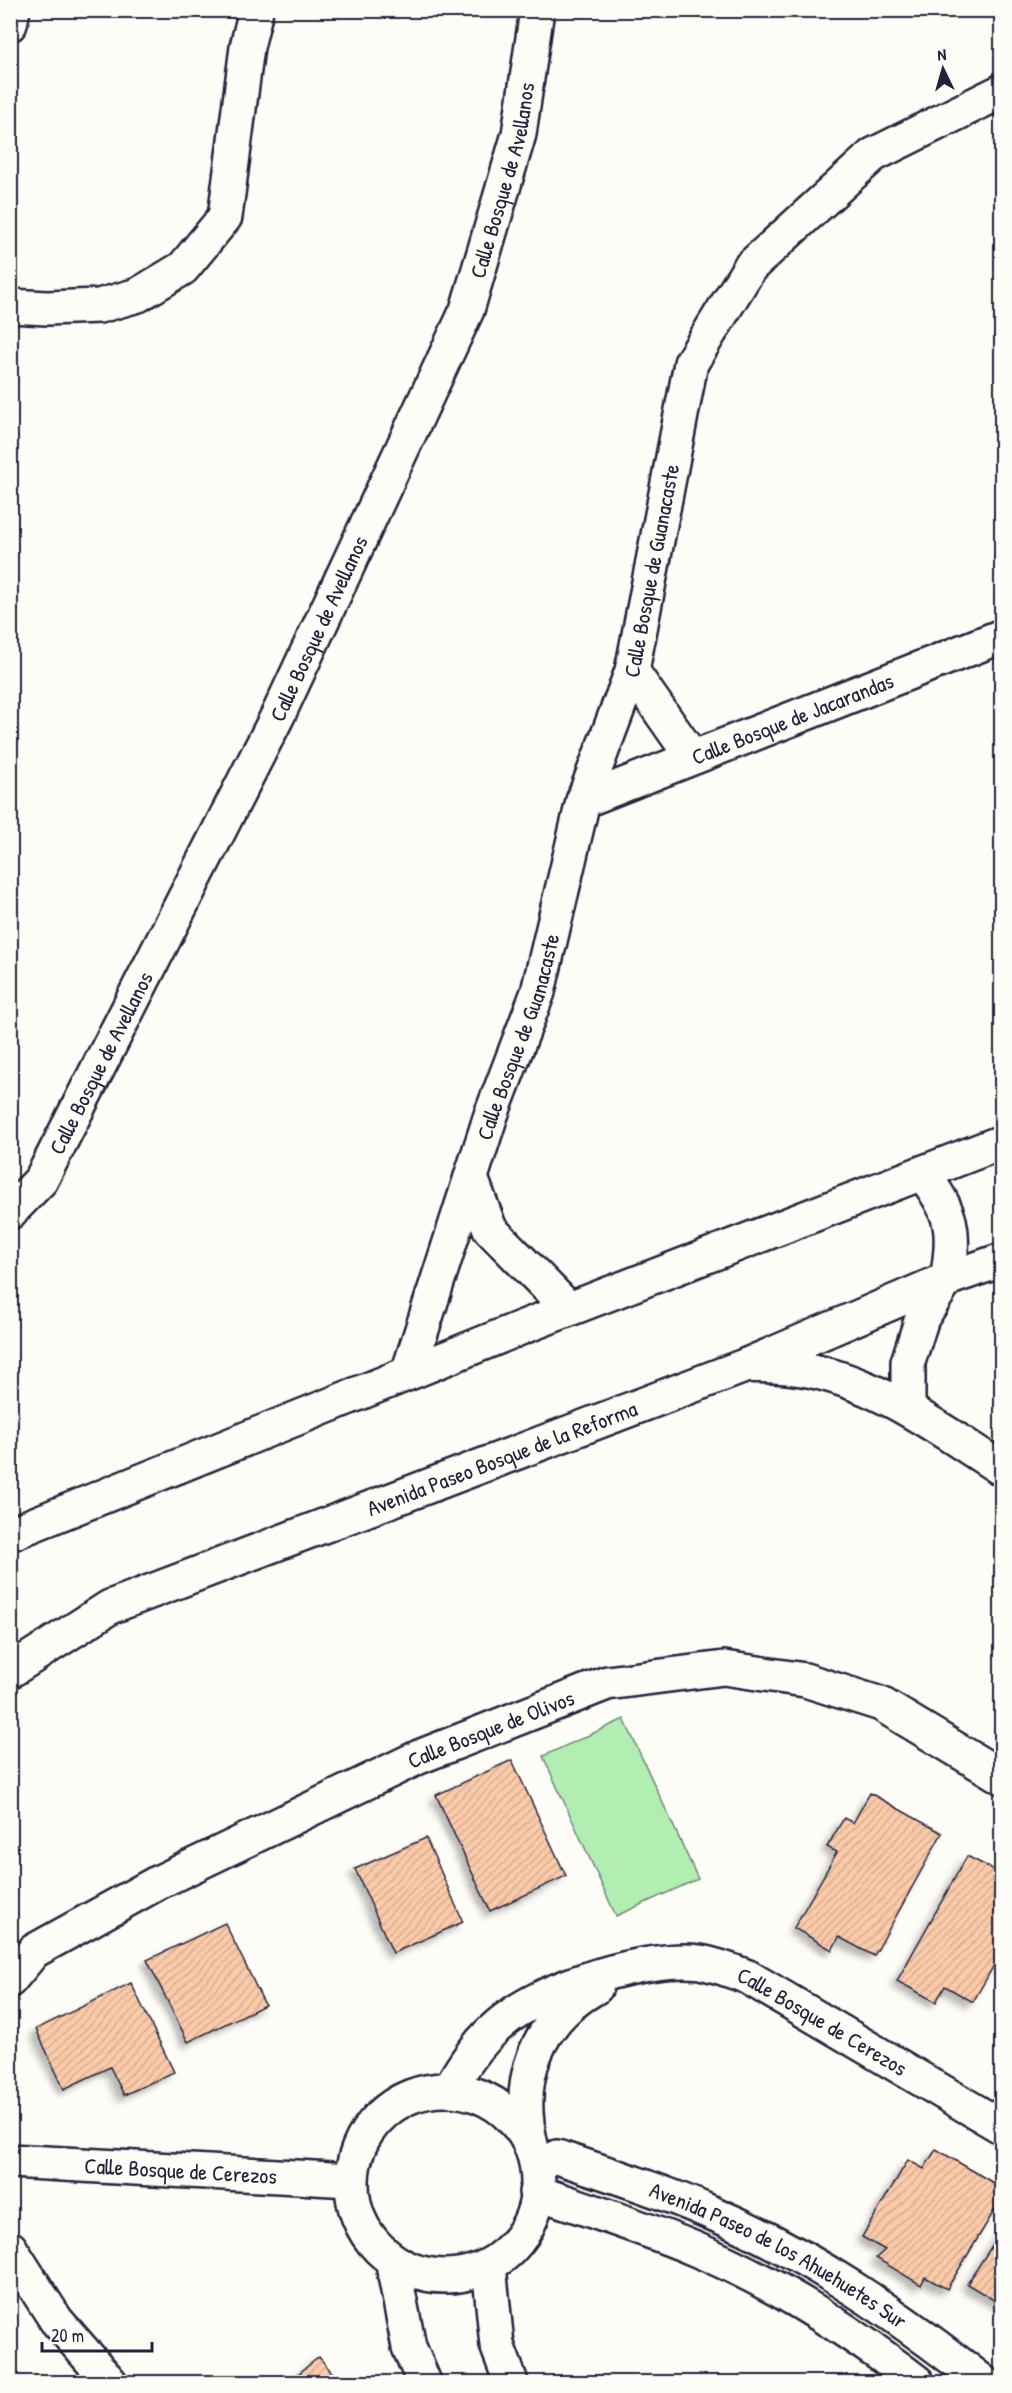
<svg xmlns="http://www.w3.org/2000/svg" width="1012" height="2393" viewBox="0 0 1012 2393" font-family="'Patrick Hand',sans-serif">
<style>
.pitch{fill:#b2edb2;stroke:#6a8876;stroke-width:1.5}
.building{fill:url(#building-hatch);stroke:#22223b;stroke-width:1.5;filter:url(#shadow)}
.lines{fill:none;stroke-linecap:round;stroke-linejoin:round}
.street-casing{stroke:#22223b;stroke-width:38}
.secondary-casing{stroke:#22223b;stroke-width:38}
.street{stroke:#fdfcf7;stroke-width:33}
.secondary{stroke:#fdfcf7;stroke-width:33}
.labels{text-anchor:middle;dominant-baseline:central;stroke-width:4.5;stroke-linejoin:round;paint-order:stroke}
.street-label{font-size:22px;fill:#22223b;stroke:#fdfcf7}
</style>
<defs>
<pattern id="building-hatch" width="6" height="6" patternUnits="userSpaceOnUse" patternTransform="scale(1.5)"><rect width="6" height="6" fill="#facaa9"/><path d="M-1 1l2-2M0 6l6-6M5 7l2-2" fill="none" stroke="#d6ad92"/></pattern>
<filter id="shadow"><feDropShadow dx="-5.5" dy="5.5" stdDeviation="3" flood-color="#0004"/></filter>
</defs>
<rect width="100%" height="100%" fill="#fdfcf7"/>
<filter id="ink" filterUnits="userSpaceOnUse"><feTurbulence type="fractalNoise" baseFrequency=".0167" numOctaves="2"/><feDisplacementMap in="SourceGraphic" scale="12" xChannelSelector="R" yChannelSelector="G"/><feConvolveMatrix kernelMatrix="1 2 1 2 8 2 1 2 1" color-interpolation-filters="sRGB"/></filter>
<g filter="url(#ink)">
<!-- pitch -->
<polygon class="pitch" points="624,1719 698,1879 616,1916 543,1756"/>
<!-- building -->
<g class="building">
<polygon points="512,1760 566,1876 490,1911 436,1795"/>
<polygon points="870,1793 942,1833 874,1956 839,1937 832,1950 794,1928 837,1852 827,1847 844,1818 853,1823"/>
<polygon points="426,1838 463,1922 393,1953 355,1869"/>
<polygon points="967,1856 1002,1874 1002,1951 973,2002 945,1986 936,2002 897,1981"/>
<polygon points="225,1923 265,2005 188,2042 147,1960"/>
<polygon points="131,1983 174,2072 124,2095 110,2067 64,2089 36,2029"/>
<polygon points="936,2149 1002,2188 1002,2198 947,2289 925,2277 921,2285 876,2258 885,2250 862,2237 908,2160 924,2169"/>
<polygon points="1002,2230 1002,2305 967,2284"/>
<polygon points="319,2357 340,2382 288,2382"/>
</g>
<g class="lines">
<defs>
<g id="street">
<polyline points="10,306 47,308 99,306 138,295 183,268 225,217 247,47 256,10"/>
<polyline points="632,671 692,757"/>
<path id="s1" d="M583,801l419,-165"/>
<polyline points="471,1178 490,1229 569,1309"/>
<path id="s2" d="M10,1212l31,-32 237,-465 189,-405 52,-176 18,-124"/>
<path d="M747,1365c18,1 37,1 55,4 74,12 137,60 200,100"/>
<path id="s3" d="M408,1373l83,-258 47,-123 45,-191 49,-130 59,-308 59,-96 123,-112 129,-64"/>
<polyline points="908,1409 908,1362 922,1318 947,1279"/>
<path id="s4" d="M10,1980l24,-29 123,-68 262,-126 188,-74 117,-15 81,12 76,24 121,73"/>
<path id="s5" d="M449,2090c15,-27 32,-52 57,-71 41,-33 142,-64 194,-57 17,3 32,9 48,15l254,150"/>
<circle cx="445" cy="2183" r="93"/>
<path d="M531,2145c-16,-66 5,-124 65,-158"/>
<path id="s6" d="M10,2161l340,19"/>
<polyline points="10,2248 56,2320 110,2382"/>
<polyline points="392,2260 409,2347 424,2382"/>
<polyline points="489,2266 497,2345 511,2382"/>
</g>
<g id="secondary">
<polyline points="10,24 13,10"/>
<path d="M922,1173c31,39 34,58 25,106"/>
<polyline points="10,1534 523,1327 1002,1142"/>
<path id="s7" d="M10,1671l100,-64 637,-242 200,-86 55,-19"/>
<path id="s8" d="M557,2157c52,17 105,34 155,56 99,42 187,103 271,169"/>
<path d="M536,2192c53,18 107,35 159,57 79,33 154,81 222,133"/>
</g>
</defs>
<!-- street casing -->
<use href="#street" class="street-casing"/>
<!-- secondary casing -->
<use href="#secondary" class="secondary-casing"/>
<!-- street -->
<use href="#street" class="street"/>
<!-- secondary -->
<use href="#secondary" class="secondary"/>
</g>
</g>
<g class="labels">
<!-- street labels -->
<g class="street-label">
<text stroke="none"><textPath href="#s2" startOffset="1148">Calle Bosque de Avellanos</textPath></text>
<text stroke="none"><textPath href="#s3" startOffset="840">Calle Bosque de Guanacaste</textPath></text>
<text stroke="none"><textPath href="#s2" startOffset="662">Calle Bosque de Avellanos</textPath></text>
<text stroke="none"><textPath href="#s1" startOffset="225">Calle Bosque de Jacarandas</textPath></text>
<text stroke="none"><textPath href="#s3" startOffset="354">Calle Bosque de Guanacaste</textPath></text>
<text stroke="none"><textPath href="#s2" startOffset="176">Calle Bosque de Avellanos</textPath></text>
<text stroke="none"><textPath href="#s7" startOffset="538">Avenida Paseo Bosque de la Reforma</textPath></text>
<text stroke="none"><textPath href="#s4" startOffset="546">Calle Bosque de Olivos</textPath></text>
<text stroke="none"><textPath href="#s5" startOffset="434">Calle Bosque de Cerezos</textPath></text>
<text stroke="none"><textPath href="#s6" startOffset="171">Calle Bosque de Cerezos</textPath></text>
<text stroke="none"><textPath href="#s8" startOffset="243">Avenida Paseo de los Ahuehuetes Sur</textPath></text>
</g>
</g>
<!-- margin -->
<rect width="1012" height="2393" fill="none" stroke="#fdfcf7" stroke-width="36"/>
<rect x="18" y="18" width="976" height="2357" fill="none" stroke="#22223b" stroke-width="2" filter="url(#ink)"/>
<!-- north arrow -->
<g transform="translate(943 69) rotate(355)" stroke="#fdfcf7" stroke-width="4.5" paint-order="stroke">
<path d="M0-4.5L10 22L0 15L-10 22Z" fill="#22223b"/>
<text y="-9" font-size="16" font-weight="bold" text-anchor="middle" fill="#22223b">N</text>
</g>
<!-- scale -->
<path d="M42 2342v9h110v-9" fill="none" stroke="#22223b" stroke-width="3"/>
<text x="51" y="2342" font-size="18" fill="#22223b" stroke="#fdfcf7" stroke-width="4.5" paint-order="stroke">20 m</text>
</svg>
